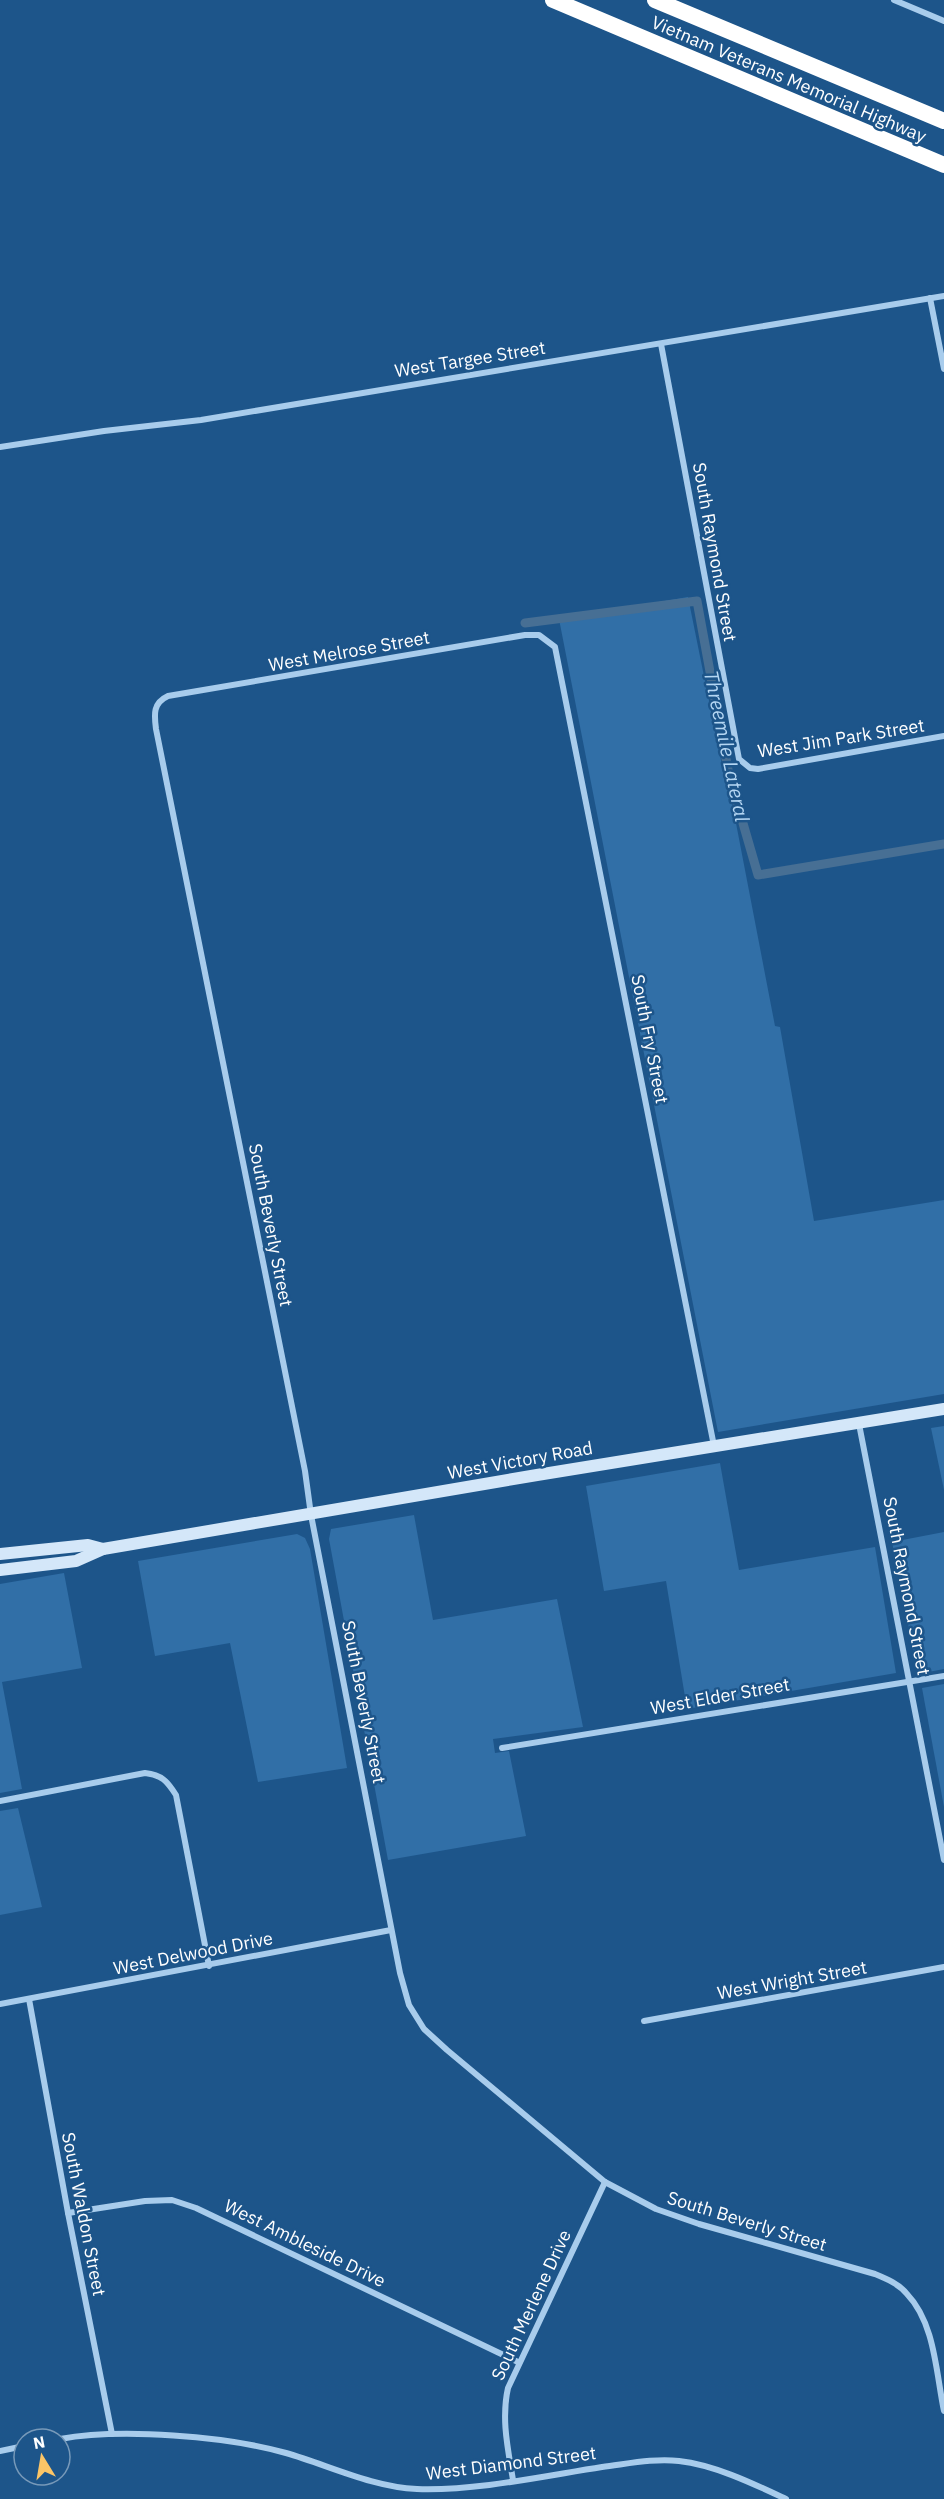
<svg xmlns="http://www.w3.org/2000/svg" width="944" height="2499" viewBox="0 0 944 2499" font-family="'IBM Plex Sans',sans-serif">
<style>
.green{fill:#316fa7}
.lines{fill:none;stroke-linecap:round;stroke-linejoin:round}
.canal{stroke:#476f94;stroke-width:9}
.street{stroke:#a8ccec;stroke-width:6}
.secondary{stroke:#d4e7f9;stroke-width:12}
.highway{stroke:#fff;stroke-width:16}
.labels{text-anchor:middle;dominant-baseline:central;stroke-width:5;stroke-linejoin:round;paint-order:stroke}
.street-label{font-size:18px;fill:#fff;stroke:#1d558a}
.water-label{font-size:20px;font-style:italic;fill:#b4d6f3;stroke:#1d558a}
</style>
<rect width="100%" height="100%" fill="#1d558a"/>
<!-- green -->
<g class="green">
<polygon points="688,597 725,780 730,792 775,1026 780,1027 814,1221 944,1200 944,1394 718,1432 559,619"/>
<polygon points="944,1426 944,1490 931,1428"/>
<polygon points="720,1463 739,1570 875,1547 896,1673 687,1709 666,1581 604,1591 586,1486"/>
<polygon points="414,1515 433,1620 557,1599 583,1727 493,1739 495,1753 509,1751 526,1836 388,1860 329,1539 331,1529"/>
<polygon points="944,1532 944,1669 918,1674 892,1542"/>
<polygon points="297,1534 305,1538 310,1549 347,1768 258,1782 230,1643 155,1656 138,1561"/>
<polygon points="64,1573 82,1668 2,1682 22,1789 0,1793 0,1584"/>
<polygon points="944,1684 944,1807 922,1688"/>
<polygon points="18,1808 42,1907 0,1915 0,1811"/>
</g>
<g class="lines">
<!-- canal -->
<polyline class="canal" points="525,623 697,601 729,775 758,875 944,844"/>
<!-- street -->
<g class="street">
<polyline points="894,0 944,21"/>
<polyline points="930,298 944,369"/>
<polyline points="661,344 739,759 750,768 758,769 944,736"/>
<polyline points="0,447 104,431 201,420 944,296"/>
<polyline points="859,1424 944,1860"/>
<path d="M714,1446l-159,-799 -16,-12h-14l-357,61c-15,7 -14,18 -12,33l149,742 6,44 89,458 9,32 15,24 23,21 158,132 51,27 43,15 176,50c12,5 24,10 32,20 28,29 29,79 37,117"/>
<polyline points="502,1748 944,1676"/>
<path d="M0,1801l145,-28c17,2 22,8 31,22l33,171"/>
<polyline points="29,1999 68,2213 112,2434"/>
<polyline points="0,2004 391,1930"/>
<polyline points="644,2021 944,1967"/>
<polyline points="68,2213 145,2201 172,2200 196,2208 518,2362"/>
<path d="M60,2439c61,-11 166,-3 226,14 42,12 86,34 131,36 59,2 127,-13 185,-22 25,-3 52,-9 77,-6 36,4 75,23 107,38"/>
<polyline points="0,2451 24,2446"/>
<path d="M513,2480c-5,-31 -12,-61 -5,-92l97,-206"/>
</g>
<!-- secondary -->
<g class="secondary">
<polyline points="0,1554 88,1545 103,1549"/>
<polyline points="0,1570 76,1561 103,1549 537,1475 944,1409"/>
</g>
<!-- highway -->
<g class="highway">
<polyline points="553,0 944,165"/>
<polyline points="655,0 944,121"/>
</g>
</g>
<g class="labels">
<!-- street labels -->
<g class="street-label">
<text transform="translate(789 79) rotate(23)">Vietnam Veterans Memorial Highway</text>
<text transform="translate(470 359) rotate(-9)">West Targee Street</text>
<text transform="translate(715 552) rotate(80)">South Raymond Street</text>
<text transform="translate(349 651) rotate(-10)">West Melrose Street</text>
<text transform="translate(841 738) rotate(-9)">West Jim Park Street</text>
<text transform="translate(650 1039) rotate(79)">South Fry Street</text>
<text transform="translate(271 1225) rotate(79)">South Beverly Street</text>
<text transform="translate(520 1460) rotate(-10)">West Victory Road</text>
<text transform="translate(907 1586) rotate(79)">South Raymond Street</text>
<text transform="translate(720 1696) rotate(-10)">West Elder Street</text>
<text transform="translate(364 1702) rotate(79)">South Beverly Street</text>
<text transform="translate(193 1953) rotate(-11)">West Delwood Drive</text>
<text transform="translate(792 1980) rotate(-10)">West Wright Street</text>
<text transform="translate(84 2214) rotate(79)">South Waldon Street</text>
<text transform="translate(747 2221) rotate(17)">South Beverly Street</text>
<text transform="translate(305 2243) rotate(26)">West Ambleside Drive</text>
<text transform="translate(531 2305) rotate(-65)">South Merlene Drive</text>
<text transform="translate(511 2463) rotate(-7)">West Diamond Street</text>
</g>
<!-- water labels -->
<g class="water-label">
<text transform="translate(727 746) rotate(78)">Threemile Lateral</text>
</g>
</g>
<!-- north arrow -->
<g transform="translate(42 2457) rotate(349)"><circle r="28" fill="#1d558a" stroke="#7799b9" stroke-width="1.5"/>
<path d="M0-4.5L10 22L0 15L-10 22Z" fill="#fbc567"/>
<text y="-9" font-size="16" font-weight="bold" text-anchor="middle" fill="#ffffff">N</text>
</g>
</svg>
